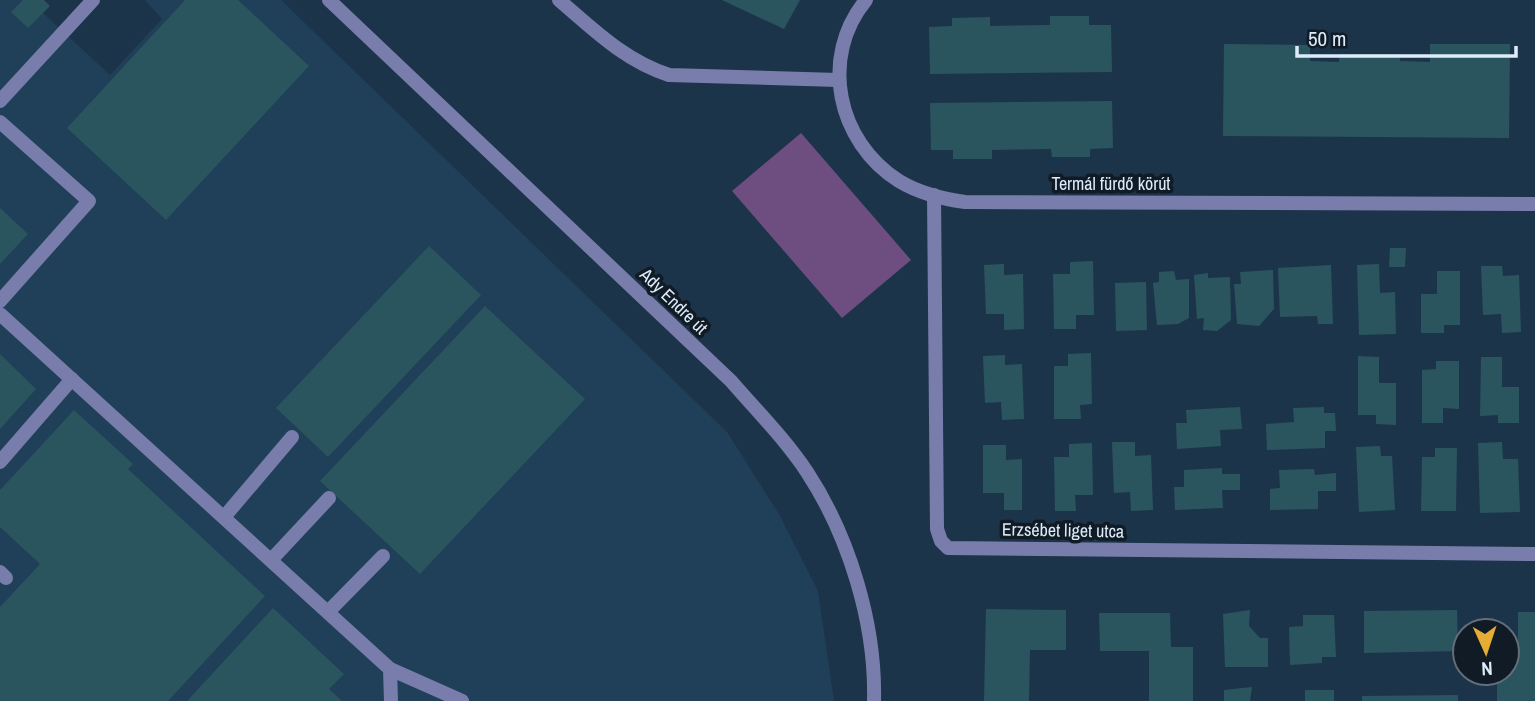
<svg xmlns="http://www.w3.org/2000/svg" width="1535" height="701" viewBox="0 0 1535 701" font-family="'Archivo Narrow',sans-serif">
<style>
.built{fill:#203f58}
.green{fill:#6e4d80}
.building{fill:#2a555e}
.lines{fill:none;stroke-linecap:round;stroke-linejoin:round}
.service{stroke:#797dab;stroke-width:14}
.minor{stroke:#797dab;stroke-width:14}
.tertiary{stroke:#797dab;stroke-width:14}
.labels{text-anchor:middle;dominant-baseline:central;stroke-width:7;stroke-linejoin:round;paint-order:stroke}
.street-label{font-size:18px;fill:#ddebfa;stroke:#101b25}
</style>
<rect width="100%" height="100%" fill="#1c344a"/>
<!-- built -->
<polygon class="built" points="0,0 29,0 110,75 162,19 145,0 281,0 727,432 779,514 818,591 834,701 0,701"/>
<!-- green -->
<polygon class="green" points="801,133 911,260 842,318 732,191"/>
<!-- building -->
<g class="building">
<polygon points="23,0 44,0 50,6 28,28 11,12"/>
<polygon points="185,0 238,0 309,66 166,220 67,128"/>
<polygon points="722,0 800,0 784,29"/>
<polygon points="1050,16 1089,16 1089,25 1111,25 1112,72 930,74 929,27 952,26 952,18 990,17 990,26 1050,25"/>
<polygon points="1224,44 1310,45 1310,61 1339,62 1339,54 1400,54 1400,61 1430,62 1430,44 1510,44 1509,138 1223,136"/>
<polygon points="1112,101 1113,148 1090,149 1090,157 1052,157 1051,149 992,150 992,159 953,159 953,150 931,150 930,103"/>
<polygon points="0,208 28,234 0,264"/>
<polygon points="429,246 481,295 328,457 276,408"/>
<polygon points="1390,248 1406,248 1405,267 1389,267"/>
<polygon points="1093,261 1094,315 1076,315 1076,329 1054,329 1053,274 1070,274 1070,262"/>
<polygon points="1004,264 1004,275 1023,274 1024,329 1004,330 1004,314 986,314 984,265"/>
<polygon points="1379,264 1380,293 1395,292 1396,334 1359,335 1357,265"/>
<polygon points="1331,265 1333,324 1318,324 1317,316 1280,317 1278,268"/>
<polygon points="1481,266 1502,266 1503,276 1519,275 1521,332 1502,333 1501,314 1483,315"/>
<polygon points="1273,270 1274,309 1259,326 1237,324 1234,284 1241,284 1240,272"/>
<polygon points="1174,271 1176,280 1189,279 1189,318 1178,324 1157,325 1153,283 1159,282 1159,272"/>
<polygon points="1437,271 1460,271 1460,325 1444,325 1444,333 1421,333 1421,294 1437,294"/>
<polygon points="1208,273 1208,278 1230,277 1231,320 1217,331 1203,330 1204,318 1197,319 1194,275"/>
<polygon points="1146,282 1147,330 1116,331 1115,283"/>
<polygon points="485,306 585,399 420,574 320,481"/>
<polygon points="1091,353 1092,404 1080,405 1081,419 1054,419 1054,366 1068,366 1068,354"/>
<polygon points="0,354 36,389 0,429"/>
<polygon points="1005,355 1005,365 1022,364 1024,419 1002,420 1001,402 985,403 983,356"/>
<polygon points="1358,356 1379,357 1379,383 1396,383 1396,425 1376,424 1376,415 1358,415"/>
<polygon points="1481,357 1502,357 1502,387 1519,387 1519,423 1498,423 1498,415 1480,416"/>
<polygon points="1436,361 1459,361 1459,409 1443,408 1443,423 1422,423 1422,370 1436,369"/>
<polygon points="1240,407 1242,429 1220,430 1221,446 1177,449 1176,423 1187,423 1186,410"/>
<polygon points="1324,407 1324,413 1335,413 1336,431 1325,431 1325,448 1267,450 1266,424 1294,422 1293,408"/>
<polygon points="74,410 133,464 128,469 265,596 168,701 0,701 0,607 40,564 0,527 0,490"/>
<polygon points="1112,442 1135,442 1135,456 1151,455 1153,510 1131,511 1130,492 1114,493"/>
<polygon points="1502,442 1503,459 1518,459 1520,512 1480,513 1478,443"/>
<polygon points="1092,443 1093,495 1075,495 1076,511 1055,511 1054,457 1069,457 1069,444"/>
<polygon points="983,445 1006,445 1006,460 1022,459 1022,510 1004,510 1004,493 983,493"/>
<polygon points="1380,446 1381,456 1392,456 1395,510 1359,512 1356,447"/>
<polygon points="1435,448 1457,448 1456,511 1421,511 1422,457 1435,457"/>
<polygon points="1222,468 1222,474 1240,474 1240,490 1222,490 1223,508 1175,510 1174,487 1184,487 1184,470"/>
<polygon points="1314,469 1315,475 1336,473 1336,491 1318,491 1318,509 1270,510 1270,489 1280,488 1279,470"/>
<polygon points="273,608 344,674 329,689 342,701 187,701"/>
<polygon points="986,609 1066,610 1066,650 1030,650 1029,701 984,701"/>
<polygon points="1250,610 1249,626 1260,638 1268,638 1268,667 1225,667 1223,614"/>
<polygon points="1457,610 1458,651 1364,653 1364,611"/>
<polygon points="1518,612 1535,612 1535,701 1497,701 1497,673 1507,673 1507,649 1518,649"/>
<polygon points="1099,613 1170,613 1171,647 1193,647 1193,701 1149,701 1149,651 1100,651"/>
<polygon points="1303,615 1334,615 1336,657 1322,657 1322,663 1290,665 1289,627 1303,626"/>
<polygon points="1252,687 1250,701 1224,701 1224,690"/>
<rect x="1305" y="690" width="29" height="11"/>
<polygon points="1458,695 1458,701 1362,701 1362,696"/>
</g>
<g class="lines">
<!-- service -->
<g class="service">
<polyline points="0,101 93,0"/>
<polyline points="0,122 89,201 0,301"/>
<polyline points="0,314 390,669 391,701"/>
<polyline points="0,462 72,379"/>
<polyline points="225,516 292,437"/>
<polyline points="272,559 329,498"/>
<polyline points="0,572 6,578"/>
<polyline points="328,612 383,556"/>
<polyline points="390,669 462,701"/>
</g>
<!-- minor -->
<g class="minor">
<path d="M559,0c35,30 66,61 110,75l169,5"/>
<path d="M866,0c-47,57 -29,142 33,181 20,12 44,18 66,21l570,2"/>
<polyline points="934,195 937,529 941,541 948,548 1535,554"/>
</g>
<!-- tertiary -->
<path class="tertiary" d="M329,0l402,381c26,30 54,58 76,91 42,64 69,152 67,229"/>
</g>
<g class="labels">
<!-- street labels -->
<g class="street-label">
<text x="1111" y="183">Termál fürdő körút</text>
<text transform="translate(674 301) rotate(44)">Ady Endre út</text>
<text transform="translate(1063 530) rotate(1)">Erzsébet liget utca</text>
</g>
</g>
<!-- north arrow -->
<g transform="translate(1486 652) rotate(177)"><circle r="33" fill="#101b25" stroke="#626e7a" stroke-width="2"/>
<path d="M0-5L12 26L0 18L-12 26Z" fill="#e5ad36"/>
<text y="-10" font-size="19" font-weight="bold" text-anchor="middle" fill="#ddebfa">N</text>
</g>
<!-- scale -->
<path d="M1297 46v10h219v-10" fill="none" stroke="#ddebfa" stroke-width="3.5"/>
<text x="1308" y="46" font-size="21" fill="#ddebfa" stroke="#101b25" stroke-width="5" paint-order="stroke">50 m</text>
</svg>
